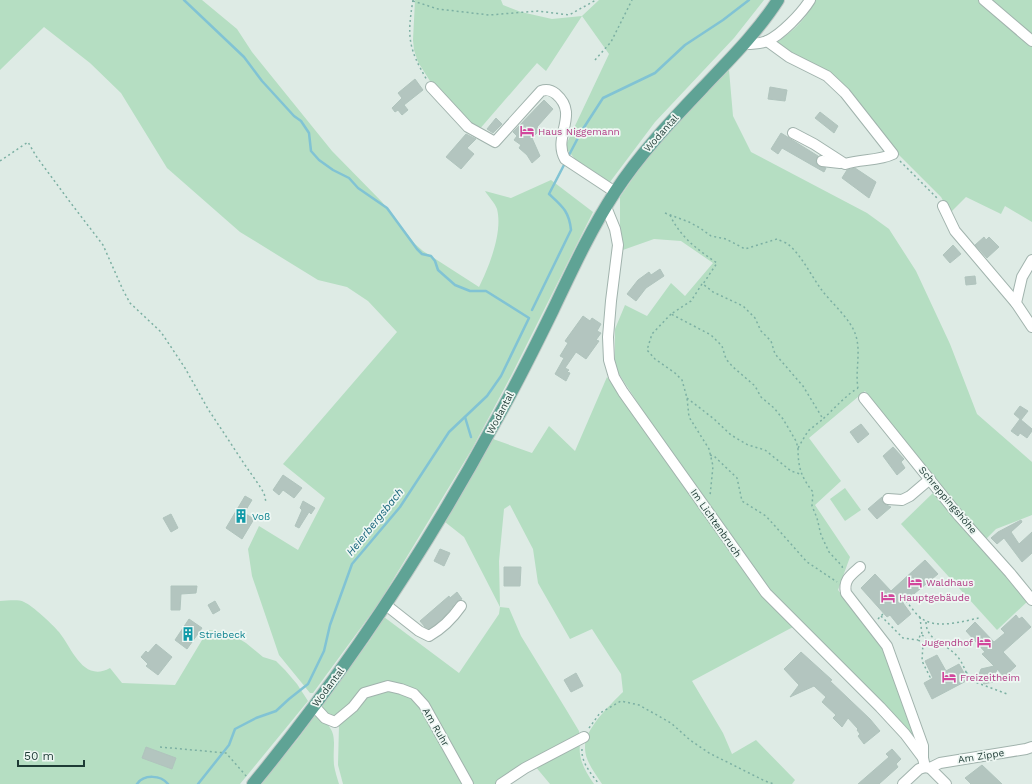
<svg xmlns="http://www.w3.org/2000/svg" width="1032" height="784" viewBox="0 0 1032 784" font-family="'Work Sans',sans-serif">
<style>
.green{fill:#b5dec2}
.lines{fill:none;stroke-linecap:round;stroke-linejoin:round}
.stream{stroke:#81c3d4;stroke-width:2.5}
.building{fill:#b3c5bf;stroke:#b0c4bd}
.minor-casing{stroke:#a1b3ad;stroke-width:12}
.major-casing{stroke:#c0c8c6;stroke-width:14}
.path{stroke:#7cb0a3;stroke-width:1.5;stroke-dasharray:2 3;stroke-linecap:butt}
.minor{stroke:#fff;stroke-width:10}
.major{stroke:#5fa395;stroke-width:12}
.labels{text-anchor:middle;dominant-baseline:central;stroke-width:3.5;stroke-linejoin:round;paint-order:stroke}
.hotel-label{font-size:10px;fill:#b23c85;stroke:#eef7f3;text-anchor:start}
.street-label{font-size:10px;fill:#1e3b35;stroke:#eef7f3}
.culture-label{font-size:10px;fill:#0d838f;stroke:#eef7f3;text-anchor:start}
.water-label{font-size:11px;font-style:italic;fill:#15647a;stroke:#eef7f3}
</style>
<rect width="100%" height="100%" fill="#deebe5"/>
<!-- green -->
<g class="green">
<path d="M0,0h202l35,29 15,23 80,99 50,51 33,42 8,7 56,36c10,-20 24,-55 18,-78 -2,-6 -9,-13 -12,-18l26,7 40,-18 42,32 -82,164 -39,73 -93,154 -66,90h-3l-31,-38 -27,-79 -4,-27 11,-23 39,24 27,-52 -42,-34 114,-132 -29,-31 -21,-14 -29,-7 -78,-48 -73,-64 -46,-75 -31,-30 -46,-36 -44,43z"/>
<polygon points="415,0 501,0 503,5 521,12 552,19 582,16 546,71 537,63 478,131 435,89 418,62 414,50 413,40"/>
<polygon points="599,0 764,0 734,38 655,122 610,182 575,159 565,147 609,54 582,16"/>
<path d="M815,0h217v222l-27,-16 -4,8 -35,-17 -16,16 -9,-16 -48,-48 -46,-59 -71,-47c18,-13 29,-22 39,-43z"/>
<polygon points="729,70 733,116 751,152 867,213 889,229 916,271 950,344 977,414 1032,462 1032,515 996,529 985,540 901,439 865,391 809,438 841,481 815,505 850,557 838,590 885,648 921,746 768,591 666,446 615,368 615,329 625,305 647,316 671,283 685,296 713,263 681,241 654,239 620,251 620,197 652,150 700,98"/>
<path d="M607,377l156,220 30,30 -101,54 31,52 9,21 24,-14 39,40 -3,4h-190c-7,-11 -17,-23 -17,-36 -1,-19 26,-44 38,-56l-2,-18 -29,-45 -22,10 -32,-56 -5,-34 -23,-44 -6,4 -5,52 1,46 9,1 12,28 46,75 12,20v5l-82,48h-26l-45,-79 -38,-22 -53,36 -10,-4 -4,-9 49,-66 14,-23 75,56 40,-59 1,-7 -36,-70 -19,-15 48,-83 39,14 17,-27 26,25z"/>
<polygon points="845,488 861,510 845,521 830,499"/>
<polygon points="936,490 1029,600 997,630 901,524"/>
<path d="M0,601c7,0 18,-2 24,1 9,4 28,22 35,30 13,16 24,51 51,36l12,15 53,2 33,-55 20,2 18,11 17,14 13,4 9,9 12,14 11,17 -68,83h-240z"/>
<polygon points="388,689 413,697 422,707 465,784 343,784 338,765 339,725 365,696"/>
<path d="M316,714c25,19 16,25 18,51 1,6 3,13 5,19h-79l37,-44z"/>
<path d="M580,744c-2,15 5,27 14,40h-44l-15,-18z"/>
</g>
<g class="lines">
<!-- stream -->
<g class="stream">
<polyline points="184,0 244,57 262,81 294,116 301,121 309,133 311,151 319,160 333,170 349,178 358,188 387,208 417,249 422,254 431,256 435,261 438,270 455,285 470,291 486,291 529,318 501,376 487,396 449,432 400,507 352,564 330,625 324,651 308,684 289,699 276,711 256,718 235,729 229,745 198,784"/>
<polyline points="568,157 581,132 603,98 655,73 685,45 723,20 749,0"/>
<path d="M532,310l39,-80c-2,-19 -9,-24 -22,-36l16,-31"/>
<polyline points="465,417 471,437"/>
<path d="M137,784c7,-10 24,-9 31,0"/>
</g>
</g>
<!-- building -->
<g class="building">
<polygon points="415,79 423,90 404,105 408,110 402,115 398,110 395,112 392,108 402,98 398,93"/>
<polygon points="770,87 787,90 785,101 768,99"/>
<polygon points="544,100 553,109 537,127 540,130 532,138 540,156 532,163 527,155 519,148 521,145 514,140 517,136 513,132"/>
<polygon points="820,112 838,126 834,133 815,118"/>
<polygon points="496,118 502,124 493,133 487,129"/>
<polygon points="781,133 818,156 816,160 816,163 818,166 826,168 824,172 782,148 778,154 771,149"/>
<polygon points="466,134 476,139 467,148 474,154 461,169 446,157"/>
<polygon points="855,168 876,182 869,198 842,178 847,170"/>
<polygon points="984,237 986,240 989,237 999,247 987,258 975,245"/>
<polygon points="953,245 961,254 950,263 943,255"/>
<polygon points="660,269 664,276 646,288 636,301 627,294 638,280 649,272 651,275"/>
<polygon points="975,276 976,284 966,285 965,277"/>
<polygon points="583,316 590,321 592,318 601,324 597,331 601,333 596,340 599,341 586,359 576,352 565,368 569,370 567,372 570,373 566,381 555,374 564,358 560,356 568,343 565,341"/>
<polygon points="1020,406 1028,411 1021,420 1014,414"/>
<polygon points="1020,419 1032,429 1032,431 1027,438 1020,433 1018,436 1011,431"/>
<polygon points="861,424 869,434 858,443 850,432"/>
<polygon points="893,447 904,459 901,462 905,468 897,475 883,456"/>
<polygon points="283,475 302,488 294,498 283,490 279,495 273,490"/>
<polygon points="245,496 252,500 244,513 254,519 242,539 226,528"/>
<polygon points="882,497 882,501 884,504 891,507 877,519 868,509"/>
<polygon points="303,501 315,508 311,514 309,512 299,528 295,526 302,510 300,508"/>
<polygon points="171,514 178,528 171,532 163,518"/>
<polygon points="1021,520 1022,522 1011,532 1019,544 1032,532 1032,553 1022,562 1004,538 997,544 991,538 998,532"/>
<polygon points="440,549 450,553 444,566 434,561"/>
<polygon points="925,560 938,574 903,603 911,614 898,625 890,615 887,617 861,588 875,574 891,591"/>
<polygon points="504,567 521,567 520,586 504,586"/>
<polygon points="171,586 197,586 196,593 181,594 180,610 171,610"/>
<polygon points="457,592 462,599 456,602 446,615 435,625 429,629 425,627 420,621 449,596 450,598"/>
<polygon points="215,601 220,610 213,614 208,605"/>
<polygon points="1016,615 1019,619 1022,617 1031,627 1003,652 1016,666 1004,677 997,669 993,682 984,684 978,677 981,669 994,666 982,654 985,652 966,631 975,622 994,642 1005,633 1001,629"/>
<polygon points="189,619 202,628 187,649 175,640"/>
<polygon points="156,644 172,657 158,675 146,666 148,664 141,657 146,651 148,653"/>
<polygon points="801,652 832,680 830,681 870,719 880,731 864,744 858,736 860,734 857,730 858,729 848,718 842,727 833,718 836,715 822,702 826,697 814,686 790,697 799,685 784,669"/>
<polygon points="937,655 946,671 959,664 968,680 932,699 924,683 933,678 925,661"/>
<polygon points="576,673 583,686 571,692 564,680"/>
<polygon points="146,747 176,758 172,769 142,758"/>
<polygon points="892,749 901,759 896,764 898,767 879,784 858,784 889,757 886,754"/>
<polygon points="982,765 1002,784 971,784 965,778"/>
</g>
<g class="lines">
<defs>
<g id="minor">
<polyline points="984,0 1032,41"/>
<path d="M767,41l22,16 38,19 18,17 48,61c-14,7 -33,5 -48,10l-31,-20 -21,-11"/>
<path d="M745,44c7,0 15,0 22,-3 14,-6 35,-28 43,-41"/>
<path d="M431,87l37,40 27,15 46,-51c6,-2 10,-1 15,3 24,21 -4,42 9,65l50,33"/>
<polyline points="822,161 840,163"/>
<polyline points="943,206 955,231 961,238 1016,303"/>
<polyline points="606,207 615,229 618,245 611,301 608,337 609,360 614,377 623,392 766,593 880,707 905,734 923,758 925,767"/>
<polyline points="1032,260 1022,277 1016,303 1032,327"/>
<polyline points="864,398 959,516 1010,573 1032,600"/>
<polyline points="888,499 902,500 910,496 930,479"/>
<path d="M860,567c-9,8 -17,13 -14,26l41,53 36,100v12"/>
<path d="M386,605l33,26 10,5c14,-8 23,-17 32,-30"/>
<polyline points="314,706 325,718 335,722 353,707 364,693 388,686 401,689 414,694 424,705 468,784"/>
<polyline points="925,767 930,768 946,784"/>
<polyline points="930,768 940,763 1026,749 1032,747"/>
<polyline points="501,784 525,768 584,737"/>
<polyline points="903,784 919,769 925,767"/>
</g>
<path id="major" d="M253,784c92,-112 172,-233 241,-360 21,-37 40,-75 59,-114 19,-40 38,-81 62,-118 28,-43 64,-79 99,-116 23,-24 46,-48 64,-76"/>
</defs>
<!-- minor casing -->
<use href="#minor" class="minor-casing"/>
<!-- major casing -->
<use href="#major" class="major-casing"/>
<!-- path -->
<g class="path">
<path d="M413,0c-6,36 -5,48 14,80"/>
<polyline points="413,1 438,9 489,15 538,11 569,15 596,0"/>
<polyline points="595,60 611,42 632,0"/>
<polyline points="0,161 28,142 36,156 70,202 103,245 123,290 130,303 161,332 185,368 208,409 245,465 259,485 264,493 266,502"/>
<polyline points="900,161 938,199"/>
<path d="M665,213l24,9 11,6 11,8 15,3 19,10 32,-10c3,2 8,3 11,5 14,12 22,30 33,45 10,14 30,30 35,47 5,17 -1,35 2,52"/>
<path d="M670,215c10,22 28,35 47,48l-14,21 10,8 30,14 12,12 6,13 10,10 4,13 28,32 20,33c12,-11 22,-23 35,-31"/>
<polyline points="702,284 691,301 671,314 711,335 722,346 726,359 733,367 755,386 761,397 774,408 783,419 796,441 798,448 808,431 823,419"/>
<polyline points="671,314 652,334 647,350 655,359 675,373 682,380 687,398 689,417 709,449 713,466 710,496"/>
<polyline points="687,398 714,419 731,435 748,445 765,450 791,471 800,474"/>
<path d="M798,448c0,19 3,29 15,44l-1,14 5,12 4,17 8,17 13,14 1,4"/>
<polyline points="710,455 714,456 737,478 742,501 766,516 807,562 837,582"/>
<path d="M906,601c6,7 12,17 20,20 15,7 38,0 53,-3"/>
<polyline points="881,616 903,638 918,640"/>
<polyline points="920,617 922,635 920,636 918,640 923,643 922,661 930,677 932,676"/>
<polyline points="878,619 884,613"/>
<path d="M926,622c0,17 17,21 28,31 6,5 9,12 12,19l-2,1"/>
<polyline points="922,635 926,638 925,641 923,643"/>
<polyline points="966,672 975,682 1007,694"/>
<polyline points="589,728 600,713 621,701 639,705 671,723 690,740 709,753 765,781 774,784"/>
<polyline points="160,747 226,753 247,777"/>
<path d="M582,749c-1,13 9,25 17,35"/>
</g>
<!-- minor -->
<use href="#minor" class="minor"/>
<!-- major -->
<use href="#major" class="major"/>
</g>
<!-- icons -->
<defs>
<symbol id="hotel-bare" viewBox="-9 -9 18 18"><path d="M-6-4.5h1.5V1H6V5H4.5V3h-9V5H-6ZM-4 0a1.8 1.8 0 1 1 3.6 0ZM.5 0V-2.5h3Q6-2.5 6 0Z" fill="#d1479c" stroke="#eef7f3" stroke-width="2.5" paint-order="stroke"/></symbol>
<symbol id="building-bare" viewBox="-9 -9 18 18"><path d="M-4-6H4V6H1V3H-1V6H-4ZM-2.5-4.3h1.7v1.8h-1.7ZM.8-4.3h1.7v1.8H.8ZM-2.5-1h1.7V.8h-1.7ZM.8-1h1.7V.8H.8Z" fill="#0f9aa8" stroke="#eef7f3" stroke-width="2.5" paint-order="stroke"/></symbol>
</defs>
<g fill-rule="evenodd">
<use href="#hotel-bare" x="517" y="121" width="20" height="20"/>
<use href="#building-bare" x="231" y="506" width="20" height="20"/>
<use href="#hotel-bare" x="905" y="572" width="20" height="20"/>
<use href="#hotel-bare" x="878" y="587" width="20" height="20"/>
<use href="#building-bare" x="178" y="624" width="20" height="20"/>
<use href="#hotel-bare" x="974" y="632" width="20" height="20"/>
<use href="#hotel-bare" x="939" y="667" width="20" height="20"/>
</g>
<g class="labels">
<!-- hotel labels -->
<g class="hotel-label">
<text x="538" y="131">Haus Niggemann</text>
<text x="926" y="582">Waldhaus</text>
<text x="899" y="597">Hauptgebäude</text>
<text x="973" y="642" text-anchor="end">Jugendhof</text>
<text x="960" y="677">Freizeitheim</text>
</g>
<!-- street labels -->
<g class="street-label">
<text transform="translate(661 133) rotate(-48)">Wodantal</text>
<text transform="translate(500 413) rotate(-62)">Wodantal</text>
<text transform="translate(948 500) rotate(50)">Schreppingshöhe</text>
<text transform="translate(716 523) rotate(55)">Im Lichtenbruch</text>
<text transform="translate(328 687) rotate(-53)">Wodantal</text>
<text transform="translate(436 727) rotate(60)">Am Ruhr</text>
<text transform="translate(981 756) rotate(-9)">Am Zippe</text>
</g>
<!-- culture labels -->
<g class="culture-label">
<text x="252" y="516">Voß</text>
<text x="199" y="634">Striebeck</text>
</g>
<!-- water labels -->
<g class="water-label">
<text transform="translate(375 522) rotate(-51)">Heierbergsbach</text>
</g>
</g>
<!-- scale -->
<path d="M18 760v6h66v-6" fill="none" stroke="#1e3b35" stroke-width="2"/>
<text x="24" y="760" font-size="12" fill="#1e3b35" stroke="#eef7f3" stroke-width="3" paint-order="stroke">50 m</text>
</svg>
